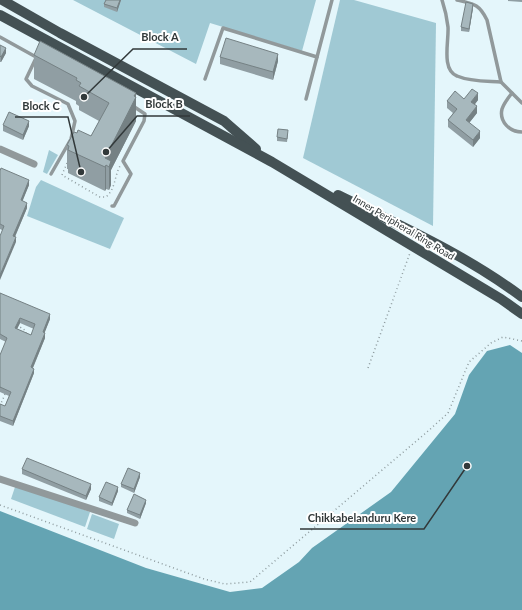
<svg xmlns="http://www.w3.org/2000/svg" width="522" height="610" viewBox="0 0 522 610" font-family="Lato,sans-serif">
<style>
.green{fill:#a0c9d4}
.water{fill:#64a4b3}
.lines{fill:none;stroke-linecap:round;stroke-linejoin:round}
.path{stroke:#8e9b9e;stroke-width:1.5;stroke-dasharray:1 3;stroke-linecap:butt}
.service{stroke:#91999b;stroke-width:3.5}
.minor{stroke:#91999b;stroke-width:7}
.primary{stroke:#445154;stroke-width:10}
.wall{fill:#909ea3;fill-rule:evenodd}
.shaded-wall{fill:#758184}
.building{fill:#a7b8bd;stroke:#758184;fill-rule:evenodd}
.labels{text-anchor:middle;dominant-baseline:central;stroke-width:4;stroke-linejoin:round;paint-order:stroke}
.street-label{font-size:10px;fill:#32393a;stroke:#fff}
.leader{fill:none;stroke:#32393a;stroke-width:1.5}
.callout-dot{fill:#32393a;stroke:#fff;stroke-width:1.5}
.callout-label{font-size:11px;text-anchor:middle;font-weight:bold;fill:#32393a;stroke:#fff;stroke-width:4;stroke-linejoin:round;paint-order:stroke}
</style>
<rect width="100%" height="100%" fill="#e4f6fb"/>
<!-- green -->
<g class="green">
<polygon points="73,0 316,0 302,51 210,23 196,64"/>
<polygon points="340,0 354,0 436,23 433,226 303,158"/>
<polygon points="49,150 58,155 47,174 43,172"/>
<polygon points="41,180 124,218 110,249 27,216 36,187"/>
<polygon points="16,484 90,512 85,527 11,499"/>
<polygon points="92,514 119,524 114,539 87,529"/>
</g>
<!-- water -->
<polygon class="water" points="510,345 522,353 522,610 0,610 0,511 146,568 230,592 262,588 299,562 312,548 391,492 455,414 469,375 487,351"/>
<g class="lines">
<!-- path -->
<g class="path">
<path d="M67,163l-5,12 38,22h6c10,-9 8,-20 14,-31"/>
<polyline points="17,325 26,331 26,334"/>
<polyline points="368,368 410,253"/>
<polyline points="0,406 5,394"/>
<polyline points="0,505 204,579 225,584 250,582 427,432 448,413 469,362 491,343 503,337 522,341"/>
</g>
<!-- service -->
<g class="service">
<path d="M442,0c3,9 5,18 6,27 1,14 -7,43 9,49 14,6 30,5 44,6"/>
<path d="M457,0c17,4 22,4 30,20l14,62 21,21"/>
<polyline points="0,37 36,57"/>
<polyline points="36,58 26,79 32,86 68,104 75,121 71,139 51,174"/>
<polyline points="205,79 223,28 317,57 332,0"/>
<path d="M512,93c-4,5 -8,10 -10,16 -3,13 8,23 20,23"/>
<polyline points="306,99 317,57"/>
<polyline points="112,206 114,206 131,174 123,161 144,121 145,114 133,106"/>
</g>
<!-- minor -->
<g class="minor">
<polyline points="0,149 34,164"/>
<polyline points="0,479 135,523"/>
</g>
<!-- primary -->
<g class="primary">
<polyline points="2,0 60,33 224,121 256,149"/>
<polyline points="0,15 272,162 501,299 522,314"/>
<path d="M338,195c63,31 128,60 184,102"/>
</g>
</g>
<!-- wall -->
<g class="wall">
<polygon points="106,0 121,0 117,12 104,7 104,4"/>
<polygon points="508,0 522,0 522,2 508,1"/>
<polygon points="473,8 469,32 461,31 461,27"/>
<polygon points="0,45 6,53 1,62 0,62"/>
<polygon points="34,55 136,93 136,121 111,170 111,185 109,190 106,189 105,191 68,173 68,169 67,169 67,145 77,133 91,136 99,121 79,110 79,106 76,104 76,101 34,79"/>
<polygon points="220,57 278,61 273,80 220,64"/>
<polygon points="464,99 478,100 475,104 477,113 469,123 480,138 473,147 448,127 448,120 453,113 447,108 447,101"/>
<polygon points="3,125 29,126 23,140 3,131"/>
<polygon points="288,134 287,142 277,141 277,137"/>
<polygon points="0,171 29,185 22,201 27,208 15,237 16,242 2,230 0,229"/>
<path d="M0,293l50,26 -6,14 1,5 -12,30 1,5 -21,53 -13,-5v-17l5,2 4,-10 -9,-4v1v-38l6,-13 -6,-3zM20,323l14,6 -3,6 -14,-6z"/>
<polygon points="22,469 91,489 86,500 22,474"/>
<polygon points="140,477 134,493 121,487 121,484"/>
<polygon points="118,491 112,506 99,501 99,497"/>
<polygon points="146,503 140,519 127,513 127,510"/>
</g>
<!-- shaded-wall -->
<g class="shaded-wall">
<polygon points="120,0 121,0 117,12 117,8"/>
<polygon points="473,4 473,8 469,32 469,29"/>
<polygon points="6,48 6,53 1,62 1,57"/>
<polygon points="278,54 278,61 273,80 273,72"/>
<polygon points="136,93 136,121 111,170 111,185 109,190 109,167 106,165 106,189 105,191 105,158"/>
<polygon points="478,93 478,100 471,109 471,102"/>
<polygon points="477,106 477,113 466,127 466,120"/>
<polygon points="29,121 29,126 23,140 23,135"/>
<polygon points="480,131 480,138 473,147 473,140"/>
<polygon points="29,180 29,185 21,205 21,200"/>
<polygon points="27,203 27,208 13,241 13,236"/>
<polygon points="16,237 16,242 0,280 0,275"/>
<polygon points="50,314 50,319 43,337 43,332"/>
<polygon points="20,318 20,323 15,333 15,328"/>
<polygon points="45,333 45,338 31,372 31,367"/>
<polygon points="34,369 34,373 13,426 13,421"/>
<polygon points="140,473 140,477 134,493 134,489"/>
<polygon points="91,484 91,489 86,500 86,496"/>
<polygon points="118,487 118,491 112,506 112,503"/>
<polygon points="146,500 146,503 140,519 140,515"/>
</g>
<!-- building -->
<g class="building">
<polygon points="106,0 120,0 117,8 104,4"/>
<polygon points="466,2 473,4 469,29 461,27"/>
<polygon points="226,38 278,54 273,72 220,57"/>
<polygon points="40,41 136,93 134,96 136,97 105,158 111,161 109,167 106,165 105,167 68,150 69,146 67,145 74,132 77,133 78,130 91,136 109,103 79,86 81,83 76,80 77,78 34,55"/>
<polygon points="0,45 6,48 1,57 0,56"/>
<polygon points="472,89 478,93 471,102 477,106 466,120 480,131 473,140 448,120 457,109 447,101 455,91 464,99"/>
<polygon points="9,112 29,121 23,135 3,125"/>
<polygon points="278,129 288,130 287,139 277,137"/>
<polygon points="1,168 29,180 21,200 27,203 13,236 16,237 0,275 0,236 4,226 0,224 0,171"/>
<path d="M0,293l50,21 -7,18 2,1 -14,34 3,2 -21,52 -13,-5v-12l5,2 6,-14 -11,-5v1v-33l7,-17 -7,-4zM20,318l15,6 -4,11 -16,-7z"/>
<polygon points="27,458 91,484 86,496 22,469"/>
<polygon points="128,468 140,473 134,489 121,484"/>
<polygon points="106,482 118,487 112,503 99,497"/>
<polygon points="134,494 146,500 140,515 127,510"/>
</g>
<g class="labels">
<!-- street labels -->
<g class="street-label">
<text transform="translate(404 227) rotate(31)">Inner Peripheral Ring Road</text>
</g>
</g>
<!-- callouts -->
<path class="leader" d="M84 97L133 49H187M106 152L137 116H190M81 172L68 117H15M467 466L424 529H300"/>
<g class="callout-dot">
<circle cx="84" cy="97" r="4"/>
<circle cx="106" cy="152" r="4"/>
<circle cx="81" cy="172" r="4"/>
<circle cx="467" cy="466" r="4"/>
</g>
<g class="callout-label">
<text x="160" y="41">Block A</text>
<text x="164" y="108">Block B</text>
<text x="41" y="110">Block C</text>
<text x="362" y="522">Chikkabelanduru Kere</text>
</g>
</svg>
